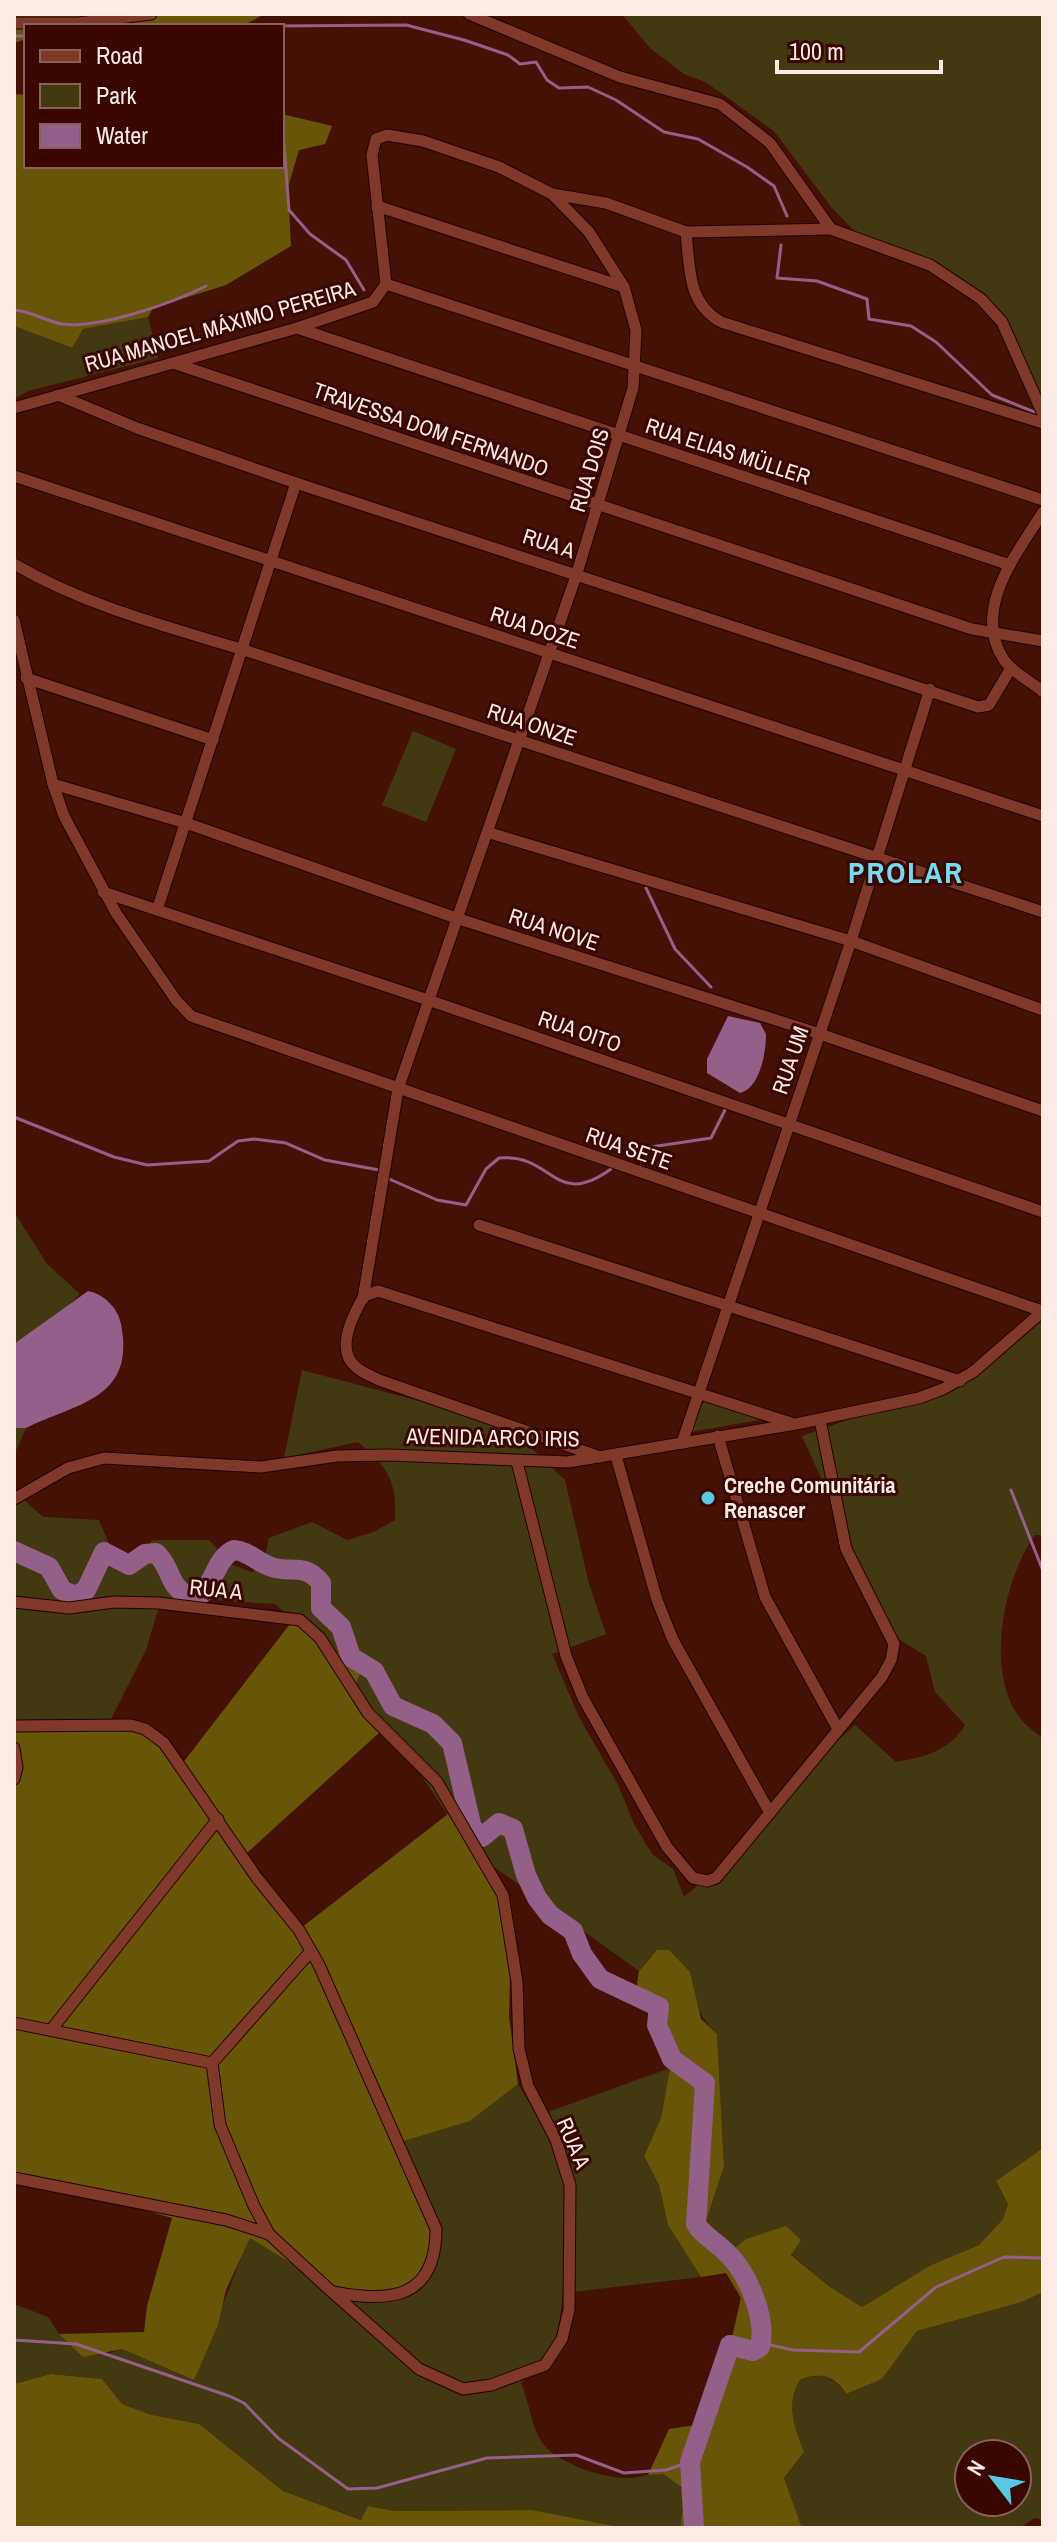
<svg xmlns="http://www.w3.org/2000/svg" width="1057" height="2542" viewBox="0 0 1057 2542" font-family="'Archivo Narrow',sans-serif">
<style>
.green{fill:#433911;fill-rule:evenodd}
.forest{fill:#685608}
.water{fill:#945f89}
.lines{fill:none;stroke-linecap:round;stroke-linejoin:round}
.stream{stroke:#945f89;stroke-width:3}
.river{stroke:#945f89;stroke-width:20}
.minor-casing{stroke:#230200;stroke-width:13}
.minor{stroke:#803928;stroke-width:11}
.poi-dot{fill:#57c9e2;stroke:#390600;stroke-width:3}
.labels{text-anchor:middle;dominant-baseline:central;stroke-width:6;stroke-linejoin:round;paint-order:stroke}
.street-label{font-size:22px;fill:#fceae5;stroke:#390600}
.poi-label{font-size:22px;font-weight:bold;fill:#fceae5;stroke:#390600;text-anchor:start}
.district-label{font-size:30px;font-weight:bold;letter-spacing:2px;fill:#75dbf2;stroke:#390600}
</style>
<rect width="100%" height="100%" fill="#451105"/>
<!-- green -->
<g class="green">
<polygon points="622,14 1043,14 1043,431 996,322 939,271 863,240 832,208 774,131 707,83 684,74 650,48"/>
<polygon points="148,317 158,358 28,391 14,399 14,326 71,348 83,329"/>
<polygon points="413,731 456,749 426,822 382,805"/>
<polygon points="14,1212 47,1264 80,1294 52,1320 14,1344"/>
<path d="M1043,1307v228h-8c-31,43 -51,136 -15,183 6,8 16,14 23,21v409l-47,33 12,23 -5,15 -24,26 -48,20 -69,42 -32,-20 -39,-33 -58,-3 -29,-22 20,-63 -7,-132c-41,-39 0,-64 -66,-78l-12,15 -167,-120 -51,-76 -60,-60 -35,-65 -51,-46 -91,-6 -23,2 -15,50 -36,71 -96,7v-300h12l-11,25 -1,38 29,26 56,3 17,40 23,2 13,-22h57l22,24 21,8 12,-10 5,-24 43,-16 35,18 27,-8 21,-12c2,-39 -7,-53 -37,-78l-74,16 18,-88 189,50 38,26 36,34 24,104 17,50 -54,20 27,63 39,68 16,39 18,30 21,15 11,28 65,-55 22,-25 -1,-16 85,-76 41,37c28,-5 54,-11 69,-37l-30,-33 -9,-36 -34,-21 -90,-199 159,-56z"/>
<polygon points="708,1400 766,1419 690,1432 699,1406"/>
<path d="M670,2068l-9,50 -17,38 15,29 9,40 33,52 -138,16c-5,42 -6,64 -42,90 8,18 10,42 20,58 14,22 59,36 83,37 12,1 24,-5 36,-4 28,1 25,35 20,54h-55l-93,-18 -137,1 -26,-5 -7,14 -79,-29 -84,-67 -47,-9 -30,-11 -20,-25 -51,-5 -37,10v-80l34,13 11,17 45,21 18,-6 72,31 55,-143 41,23 110,-119 70,-20 48,-37 19,32z"/>
<path d="M1043,2292v228l-9,-2 -14,10h-218l-18,-50 20,-26c-9,-24 -19,-48 -4,-72 20,-8 34,-4 46,14l36,-15 35,-48 105,-29zM969,2454h48v48h-48z"/>
</g>
<!-- forest -->
<g class="forest">
<polygon points="14,14 265,14 242,26 26,26 26,39 14,43"/>
<polygon points="14,94 26,95 26,166 282,166 282,114 332,126 325,144 299,150 288,187 291,246 226,285 153,308 148,317 83,329 72,348 14,326"/>
<polygon points="293,1620 326,1650 351,1655 364,1665 350,1696 361,1715 379,1733 238,1861 297,1931 448,1814 492,1883 511,1935 509,2017 518,2084 470,2121 400,2142 435,2229 435,2252 419,2280 379,2294 339,2292 250,2238 226,2290 218,2325 194,2380 122,2349 83,2357 59,2334 144,2332 147,2306 172,2218 14,2173 14,1728 134,1722 182,1764"/>
<path d="M657,1950h12l21,22 11,47 16,15 7,132 -20,62 29,22 13,-11 40,-13 15,14 -10,15 39,32 32,20 69,-42 48,-20 24,-26 5,-15 -12,-23 47,-33v144l-21,10 -105,29 -35,48 -36,15c-11,-19 -27,-22 -46,-14 -15,24 -5,48 4,72l-20,26 18,50h-122l3,-19 -2,-22 -17,-13 -16,1 21,-46 34,-5 22,-56 16,-70 -15,-25 -25,4 -33,-52 -9,-40 -15,-29 17,-38 9,-50 -33,-84 2,-13z"/>
<polygon points="51,2374 102,2379 122,2404 152,2415 199,2424 283,2491 361,2520 368,2506 395,2511 532,2510 625,2528 14,2528 14,2384"/>
</g>
<!-- water -->
<g class="water">
<path d="M728,1016l32,7 6,11c0,19 -6,54 -26,59l-33,-20v-14z"/>
<path d="M88,1291c16,3 30,17 33,33 15,76 -45,79 -95,104h-12v-84z"/>
</g>
<g class="lines">
<!-- stream -->
<g class="stream">
<polyline points="275,26 406,25 464,40 508,55 520,64 536,62 547,80 559,88 588,87 616,100 664,132 698,139 747,167 774,186 787,216"/>
<polyline points="14,36 26,36"/>
<polyline points="282,119 289,210 310,234 346,260 364,290"/>
<polyline points="781,245 777,278 817,281 867,299 869,319 911,326 936,342 992,395 1037,413"/>
<path d="M14,310c17,1 31,11 48,14 37,5 111,-21 144,-38"/>
<polyline points="646,888 675,949 711,987"/>
<polyline points="14,1117 114,1157 147,1165 209,1161 238,1141 254,1139 286,1143 325,1160 379,1170"/>
<polyline points="640,1152 651,1147 711,1138 727,1106"/>
<path d="M387,1178l50,22 29,5 20,-36 13,-11c55,-5 55,52 112,11"/>
<polyline points="1011,1490 1043,1571"/>
<polyline points="14,2340 76,2344 229,2396 244,2403 278,2438 348,2489 377,2488 487,2458 576,2455 624,2473 666,2470 690,2462"/>
<polyline points="761,2343 793,2350 859,2352 936,2287 1004,2257 1043,2258"/>
</g>
<!-- river -->
<path class="river" d="M14,1551l35,16 13,23 13,6 11,-6 18,-38 25,13 16,-11 11,-1c18,17 9,31 36,46 22,-6 21,-40 42,-49 14,1 22,11 35,16 20,9 35,-5 52,17v25l20,19 10,30 23,14 19,35 40,18 19,19 20,85 10,9 17,-14 14,6 13,46 11,23 13,17 23,16 9,23 18,25 59,28 -2,18 15,34 33,24 -9,141c7,12 22,19 32,30 20,20 39,65 32,93l-7,4 -23,-6 -40,117 4,66"/>
<defs>
<g id="minor">
<polyline points="469,14 620,77 720,104 770,143 831,229 930,265 981,299 1002,322 1043,414"/>
<polyline points="14,23 78,23 151,14"/>
<polyline points="377,206 624,287"/>
<path d="M686,232c4,36 1,71 35,90l322,101"/>
<polyline points="386,284 1043,500"/>
<polyline points="297,328 1010,565"/>
<polyline points="176,364 972,629 1043,641"/>
<polyline points="58,395 137,428 296,483 978,707 989,705 1011,668"/>
<polyline points="14,408 297,328 373,302 386,284 372,155 376,139 387,135 423,141 499,167 552,194 606,203 686,232 831,229"/>
<polyline points="14,476 1043,816"/>
<path d="M1043,512c-26,41 -72,98 -39,148 10,14 27,21 39,32"/>
<path d="M14,564c72,42 151,62 230,86l799,262"/>
<polyline points="14,620 53,784 64,816 116,913 176,1000 191,1016 1042,1311"/>
<polyline points="26,678 213,740"/>
<polyline points="53,784 186,823 459,919 820,1034 1043,1111"/>
<polyline points="490,833 851,941 1043,1010"/>
<polyline points="103,892 431,1001 1043,1212"/>
<polyline points="157,910 296,483"/>
<polyline points="479,1225 960,1381"/>
<polyline points="363,1299 398,1089 577,573 633,388 636,330 624,287 589,232 552,194"/>
<polyline points="718,1436 765,1597 838,1729"/>
<polyline points="682,1443 851,941 930,689"/>
<polyline points="616,1456 657,1600 673,1640 770,1813"/>
<path d="M600,1457l-221,-77c-7,-4 -17,-7 -23,-13 -22,-17 -2,-54 8,-71l14,-5 413,132"/>
<polyline points="517,1462 566,1656 583,1698 667,1847 693,1878 707,1881 716,1878 882,1677 891,1660 894,1644 846,1549 820,1420"/>
<polyline points="14,1499 68,1468 104,1458 261,1467 337,1456 390,1455 568,1462 796,1424 919,1398 943,1389 973,1372 1043,1311"/>
<polyline points="14,1602 69,1608 114,1602 159,1603 300,1620 320,1638 368,1713 437,1782 503,1895 517,1982 519,2049 528,2086 556,2140 570,2185 569,2310 562,2339 545,2365 491,2385 463,2389 419,2369 331,2291 269,2234 254,2206 220,2125 212,2063 14,2023"/>
<path d="M14,1726l117,-1 14,4 19,14 93,135 42,52 20,35 117,264c0,70 -46,74 -103,63"/>
<polyline points="14,1748 17,1767 14,1779"/>
<polyline points="51,2030 218,1819"/>
<polyline points="212,2063 311,1951"/>
<polyline points="14,2178 226,2220 269,2234"/>
</g>
</defs>
<!-- minor casing -->
<use href="#minor" class="minor-casing"/>
<!-- minor -->
<use href="#minor" class="minor"/>
</g>
<!-- markers -->
<circle class="poi-dot" cx="708" cy="1498" r="8"/>
<g class="labels">
<!-- street labels -->
<g class="street-label">
<text transform="translate(220 326) rotate(-16)">RUA MANOEL MÁXIMO PEREIRA</text>
<text transform="translate(431 429) rotate(19)">TRAVESSA DOM FERNANDO</text>
<text transform="translate(728 451) rotate(18)">RUA ELIAS MÜLLER</text>
<text transform="translate(589 470) rotate(-73)">RUA DOIS</text>
<text transform="translate(549 543) rotate(18)">RUA A</text>
<text transform="translate(535 627) rotate(18)">RUA DOZE</text>
<text transform="translate(532 724) rotate(18)">RUA ONZE</text>
<text transform="translate(554 929) rotate(18)">RUA NOVE</text>
<text transform="translate(580 1031) rotate(19)">RUA OITO</text>
<text transform="translate(790 1060) rotate(-71)">RUA UM</text>
<text transform="translate(629 1148) rotate(19)">RUA SETE</text>
<text transform="translate(493 1437) rotate(1)">AVENIDA ARCO IRIS</text>
<text transform="translate(216 1589) rotate(6)">RUA A</text>
<text transform="translate(574 2143) rotate(67)">RUA A</text>
</g>
<!-- poi labels -->
<g class="poi-label">
<text x="724" y="1485">Creche Comunitária<tspan x="724" dy="25">Renascer</tspan></text>
</g>
<!-- district labels -->
<g class="district-label">
<text x="906" y="872">PROLAR</text>
</g>
</g>
<!-- border -->
<rect width="1057" height="2542" fill="none" stroke="#fceae5" stroke-width="32"/>
<!-- legend -->
<rect x="24" y="24" width="260" height="144" fill="#390600" stroke="#87615c" stroke-width="2"/>
<rect x="40" y="50" width="40" height="12" fill="#803928" stroke="#87615c" stroke-width="2"/>
<text x="96" y="64" font-size="24" fill="#fceae5">Road</text>
<rect x="40" y="84" width="40" height="24" fill="#433911" stroke="#87615c" stroke-width="2"/>
<text x="96" y="104" font-size="24" fill="#fceae5">Park</text>
<rect x="40" y="124" width="40" height="24" fill="#945f89" stroke="#87615c" stroke-width="2"/>
<text x="96" y="144" font-size="24" fill="#fceae5">Water</text>
<!-- north arrow -->
<g transform="translate(993 2478) rotate(301)"><circle r="38" fill="#390600" stroke="#87615c" stroke-width="2"/>
<path d="M0-6L14 30L0 20L-14 30Z" fill="#57c9e2"/>
<text y="-12" font-size="22" font-weight="bold" text-anchor="middle" fill="#fceae5">N</text>
</g>
<!-- scale -->
<path d="M777 60v12h164v-12" fill="none" stroke="#fceae5" stroke-width="4"/>
<text x="789" y="60" font-size="24" fill="#fceae5" stroke="#390600" stroke-width="6" paint-order="stroke">100 m</text>
</svg>
